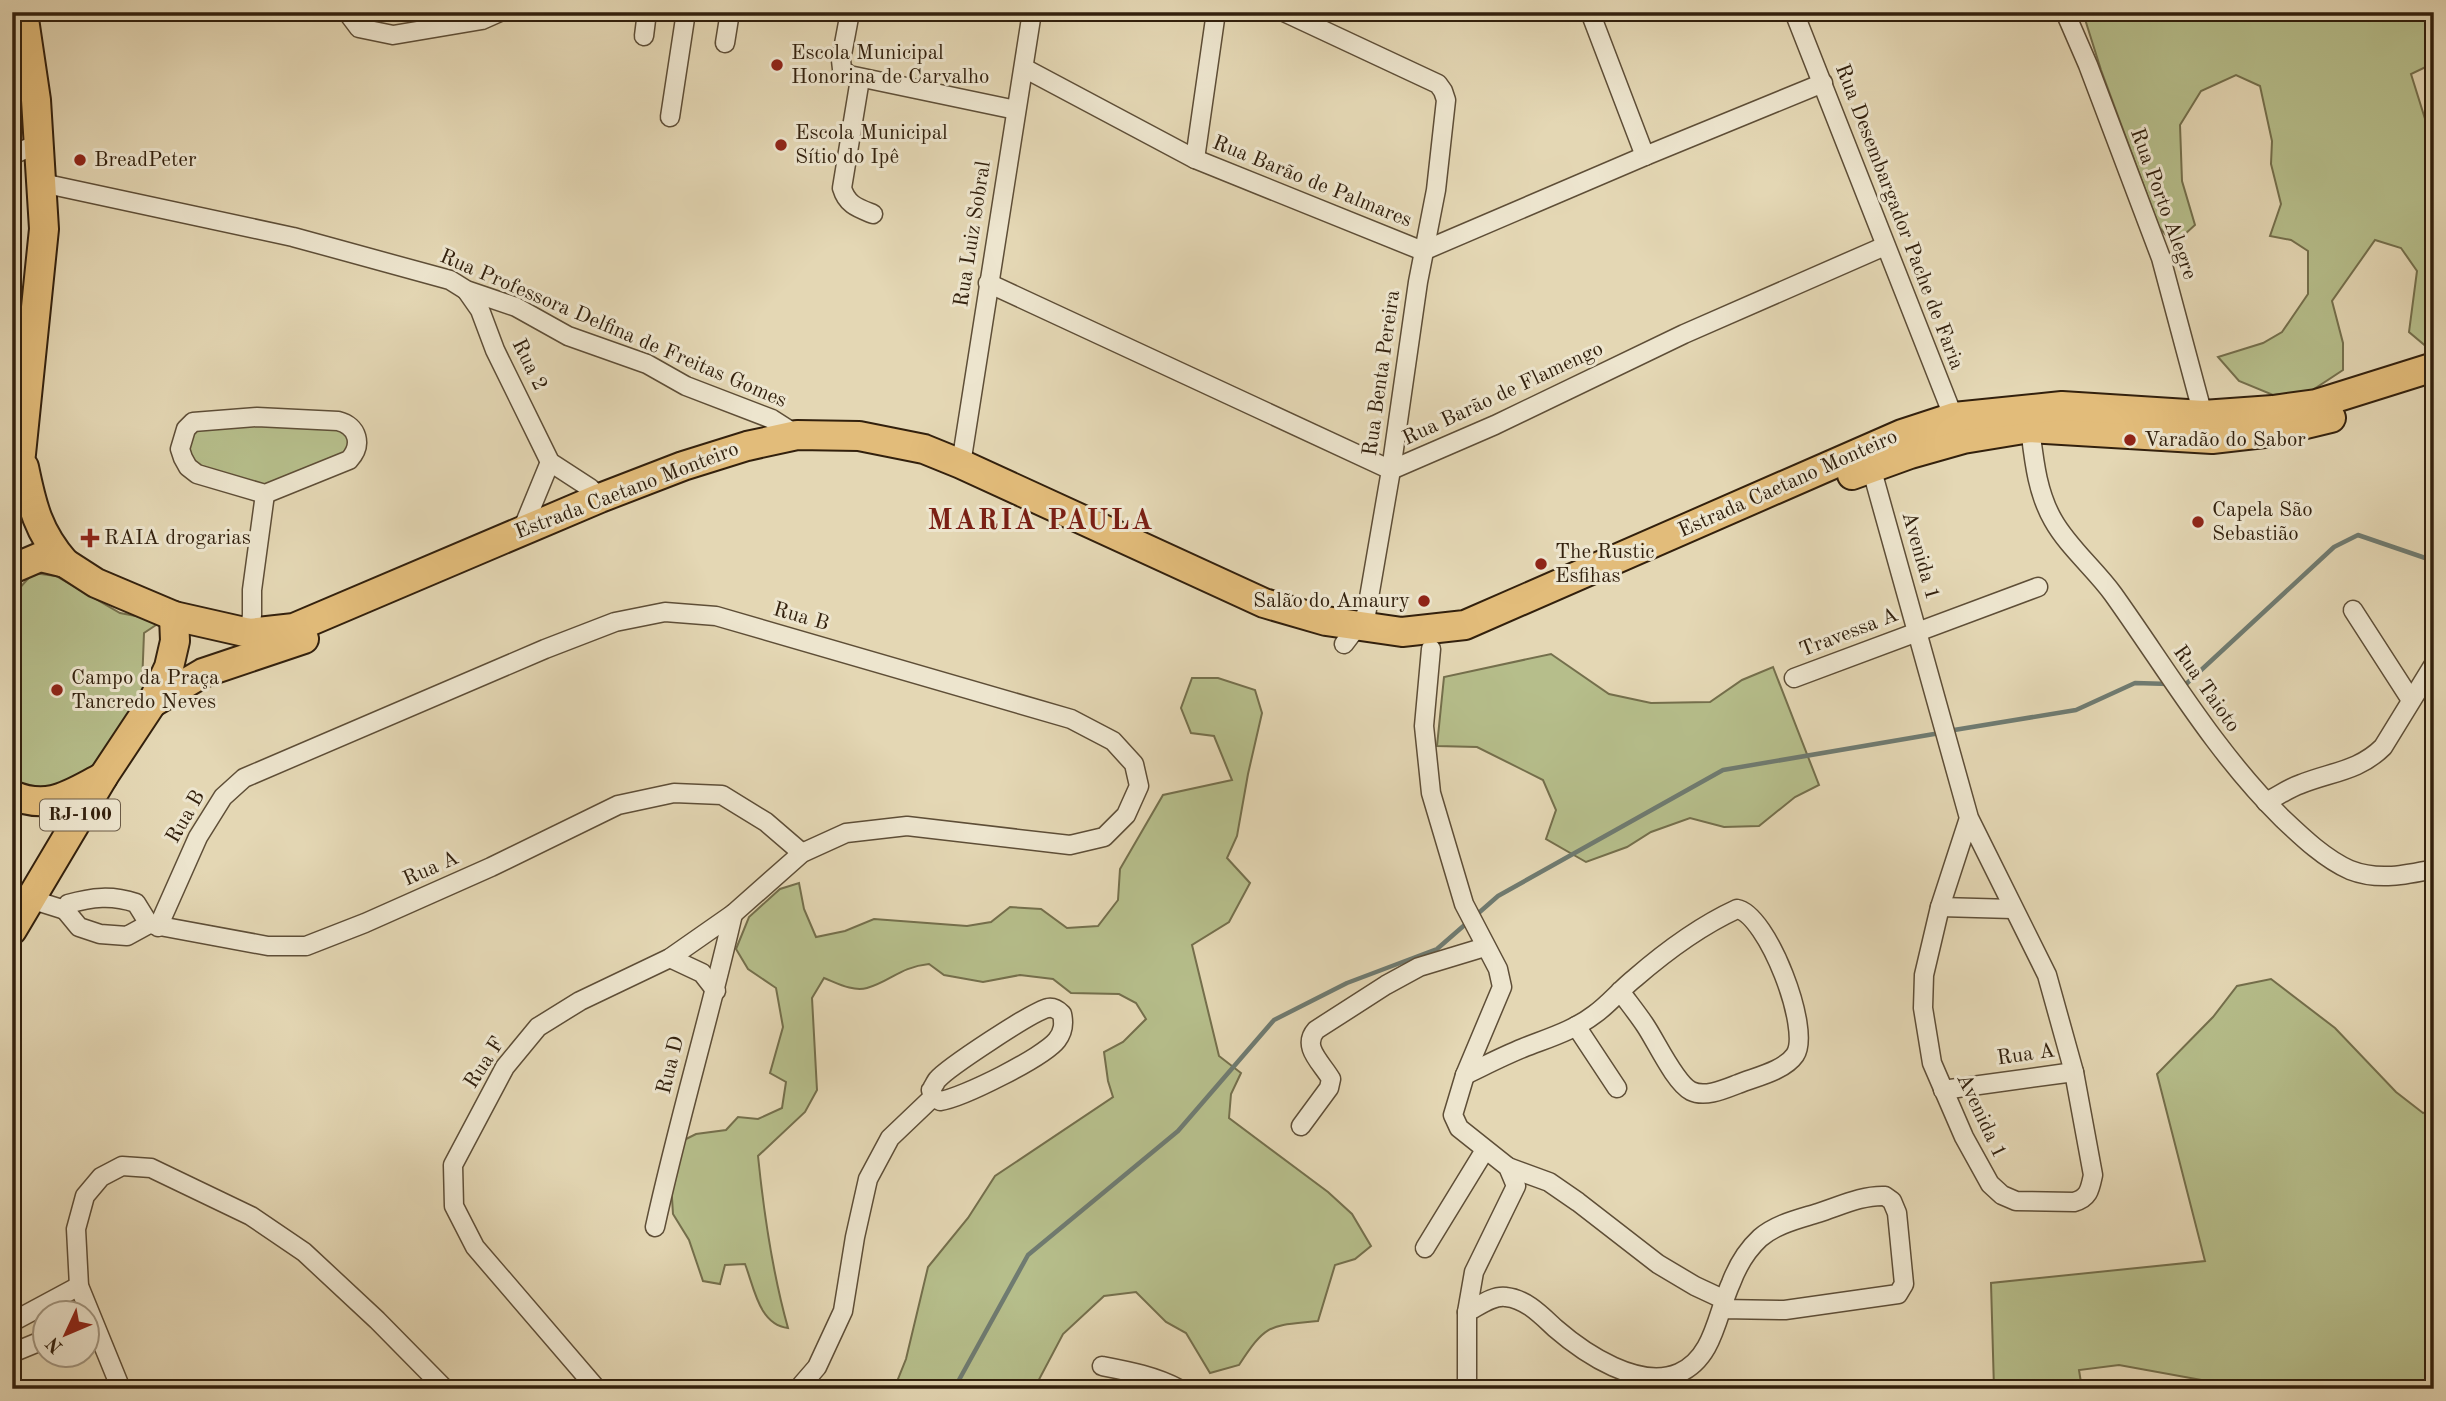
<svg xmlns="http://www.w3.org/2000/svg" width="2446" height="1401" viewBox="0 0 2446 1401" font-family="'Old Standard TT',serif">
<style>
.green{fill:#b6be8b;stroke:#746f4c;stroke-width:2}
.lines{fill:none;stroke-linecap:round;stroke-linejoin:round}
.stream{stroke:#6f7b71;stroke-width:4.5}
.minor-casing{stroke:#5e4e37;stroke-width:21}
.primary-casing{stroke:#32200d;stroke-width:32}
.minor{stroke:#ede5ce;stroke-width:18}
.primary{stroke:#e2bc7a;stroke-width:28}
.poi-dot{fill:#8f2418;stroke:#ede5ce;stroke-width:2.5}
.labels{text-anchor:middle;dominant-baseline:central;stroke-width:6;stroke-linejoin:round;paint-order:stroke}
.shield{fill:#ede5ce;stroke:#6a5b47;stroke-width:2}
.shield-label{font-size:19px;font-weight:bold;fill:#32200d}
.poi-label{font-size:21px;fill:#32200d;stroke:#ede5ce;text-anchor:start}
.street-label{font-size:21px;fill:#32200d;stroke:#ede5ce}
.district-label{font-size:28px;font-weight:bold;letter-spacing:2px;fill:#7a1f14;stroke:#ede5ce}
</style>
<rect width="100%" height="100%" fill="#e4d7b4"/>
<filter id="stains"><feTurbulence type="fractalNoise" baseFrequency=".00286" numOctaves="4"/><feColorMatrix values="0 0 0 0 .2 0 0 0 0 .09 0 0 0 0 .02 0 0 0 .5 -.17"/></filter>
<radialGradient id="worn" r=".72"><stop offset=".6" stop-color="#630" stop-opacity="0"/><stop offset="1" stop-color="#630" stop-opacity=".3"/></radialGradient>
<!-- green -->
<g class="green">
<polygon points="2087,12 2434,12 2434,63 2411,74 2426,122 2434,125 2434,345 2428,348 2409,332 2417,271 2401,248 2375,240 2332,301 2343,343 2343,370 2311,391 2273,395 2239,381 2218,357 2263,343 2282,332 2308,294 2308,251 2291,240 2270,236 2281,204 2271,164 2272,141 2260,86 2236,75 2201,91 2180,125 2182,181 2195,225 2174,244 2159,227 2101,70 2084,16"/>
<path d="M258,425l84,5 8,11 -5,13 -85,33 -60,-20c-12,-9 -15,-27 -3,-38z"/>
<polygon points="33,573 56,576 120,613 162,621 144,633 142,685 153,693 104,766 59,795 12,782 12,619 17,591"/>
<polygon points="1551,654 1609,694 1651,703 1710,702 1742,680 1773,667 1819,785 1795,797 1759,826 1724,827 1690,818 1651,832 1627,847 1586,862 1546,839 1556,810 1543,780 1477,747 1437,746 1444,677"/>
<path d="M1192,678h26l37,12 7,23 -14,61 -11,62 -10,22 23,25 -21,39 -37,23 27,111 22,17 -10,21 -2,24 99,74 24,22 19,32 -16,13 -20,6 -17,56c-48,5 -51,1 -79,44l-29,8 -24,-40 -20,-11 -30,-30 -32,4 -41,38 -29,55h-140l12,-30 22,-92 40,-49 27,-42 118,-79 -5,-16 -4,-29 19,-10 23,-23 -10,-16 -17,-9 -48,-1 -18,-14 -33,-4 -37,7 -39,-7 -15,-11c-29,3 -38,17 -62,24 -14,4 -30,-5 -43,-10l-12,20 5,92 -12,22 -47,44c6,59 14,115 30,172 -29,-3 -34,-41 -43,-64l-20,1 -5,19 -17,-3 -14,-41 -16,-26 -2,-32 7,-39 18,-9 30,-4 12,-13 20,2 24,-11 4,-26 -16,-9 13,-46 -7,-39 -28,-19 -12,-20 13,-32 31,-28 19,-6 5,26 12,28 29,-6 29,-12 93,7 24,-4 19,-15 31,2 26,19 31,-2 20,-26 2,-31 43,-74 69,-15 -18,-44 -23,-3 -10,-25z"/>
<polygon points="2271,979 2335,1028 2396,1092 2423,1113 2434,1110 2434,1389 2251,1389 2119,1365 2079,1370 2082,1389 1994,1389 1991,1283 2205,1261 2157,1074 2213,1017 2237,986"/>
</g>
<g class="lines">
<!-- stream -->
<g class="stream">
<polyline points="2182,685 2185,685 2334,547 2358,535 2434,561"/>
<polyline points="1948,731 2076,710 2135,683 2170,684"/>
<polyline points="1474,917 1498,896 1723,770 1940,733"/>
<polyline points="954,1389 1028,1255 1178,1131 1274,1020 1347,983 1437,949 1468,922"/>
</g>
<defs>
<g id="minor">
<polyline points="347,12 359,28 393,35 482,20 500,12"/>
<polyline points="850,12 841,60 842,69 849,75 1016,110"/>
<polyline points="1284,12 1438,84 1443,91 1446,100 1436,190 1418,282 1391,470 1366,615 1344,644"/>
<polyline points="1590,12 1645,156"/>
<polyline points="1794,12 1957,426"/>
<polyline points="2065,12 2088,65 2161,258 2203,415"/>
<polyline points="644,36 647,12"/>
<polyline points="725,43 730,12"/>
<polyline points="1024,68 1195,159 1423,251 1645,156 1823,83"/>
<path d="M860,79l-18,109c5,17 16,20 31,26"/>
<polyline points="670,117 686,12"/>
<polyline points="12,155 40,143"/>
<polyline points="1195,159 1216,12"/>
<polyline points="42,183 293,237 450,280 466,290 516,307 568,336 647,364 686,386 772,419 797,435"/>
<polyline points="988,283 1391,470 1495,425 1684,334 1885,246"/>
<polyline points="466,290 480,310 495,350 550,462 590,488 600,498"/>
<path d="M257,417l81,4c20,5 25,24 11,39l-84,34 -68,-20 -9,-7 -5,-9 -3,-9 6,-20 7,-7z"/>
<path d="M2030,428c4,32 7,64 23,92 15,27 42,49 60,74 55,77 102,158 170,225 19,18 42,40 67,51 28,11 56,5 84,-1"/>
<polyline points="961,464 1032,12"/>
<path d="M1871,467l98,351 78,157 27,97 19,103c-3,14 -4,23 -19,27l-58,-1 -14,-6 -12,-11 -26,-47 -32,-74 -9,-55 1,-33 16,-68 29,-89"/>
<polyline points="522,530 550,462"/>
<polyline points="2353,610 2411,700"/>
<polyline points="249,633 252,615 252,590 265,494"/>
<polyline points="1431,649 1424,726 1431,793 1464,904 1498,969 1502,987 1465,1075 1453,1115 1459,1128 1508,1167 1516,1186 1474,1272 1467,1312 1467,1389"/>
<polyline points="1794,678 2038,587"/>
<path d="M2266,802c12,-6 23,-14 35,-18 30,-12 58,-13 82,-37l51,-83"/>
<polyline points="30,899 65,910"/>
<polyline points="1940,907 2013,909"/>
<polyline points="65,910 79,927 100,934 127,936 149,924 268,946 306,946 365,923 491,867 618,805 674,793 722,795 766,822 802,853"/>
<path d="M65,910l3,-6c24,-7 44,-9 68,-1l13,21"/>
<polyline points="158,927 198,837 223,797 244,778 545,649 615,622 665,612 716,616 1071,719 1113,741 1134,764 1139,786 1126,815 1104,837 1070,845 907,826 846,833 802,853 733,914 670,958 580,1001 538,1027 505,1067 453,1165 454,1206 475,1247 597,1389"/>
<polyline points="670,958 702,973 716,991"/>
<polyline points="1576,1026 1617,1088"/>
<path d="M1465,1075c19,-9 38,-19 58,-27 25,-10 50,-17 72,-34 14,-10 26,-25 40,-36 30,-26 65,-52 102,-69 30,5 75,121 58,146 -11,16 -40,22 -57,29 -13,5 -33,14 -47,7 -16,-8 -35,-50 -46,-66 -8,-12 -17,-23 -25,-34"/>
<polyline points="1943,1090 2074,1072"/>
<path d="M1301,1126l28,-38 2,-9c-9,-16 -30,-32 -15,-49l70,-45 33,-18 66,-20"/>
<polyline points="1508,1167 1549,1182 1578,1202 1658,1264 1695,1286 1725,1300"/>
<path d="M655,1227c23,-105 54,-208 78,-313"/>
<polyline points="1425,1248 1485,1150"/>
<path d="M1467,1312c12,-6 26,-17 39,-15 20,2 35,18 49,31 30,26 84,62 124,45 35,-15 38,-60 52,-90 6,-16 16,-33 29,-45 16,-14 39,-19 58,-25 22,-7 44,-18 67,-17l7,5 5,12 7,71 -6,10 -113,16 -63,-1"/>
<polyline points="12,1322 79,1286"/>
<polyline points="12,1353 46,1339"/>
<path d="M1102,1366c26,5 53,10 77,23"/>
<polyline points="121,1389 79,1286 76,1229 85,1196 101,1177 122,1166 151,1168 251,1216 304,1252 377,1320 445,1389"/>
<path d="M798,1389l19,-22 26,-56 12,-74 13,-58 22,-41 43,-41 7,4c22,-3 104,-44 117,-61 7,-9 7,-17 5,-26 -4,-4 -8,-7 -14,-6 -15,3 -101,60 -111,72 -1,1 -5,9 -6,10l2,7"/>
</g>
<g id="primary">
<path d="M24,467c8,39 14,65 41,96"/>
<polyline points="1852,475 1910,454 1963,439 2030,428 2212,439 2273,432 2331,418"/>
<polyline points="12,504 21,454 44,229 36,100 23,12"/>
<polyline points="12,569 40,557 65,563 96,583 174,616 249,633 294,628 600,498 683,466 747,446 797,435 859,436 924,449 961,464 1264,603 1326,621 1402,632 1465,625 1902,434 1954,417 2062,406 2203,415 2273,410 2316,404 2434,367"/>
<polyline points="152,703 203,673 304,639"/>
<path d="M12,795c37,16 58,-1 91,-18"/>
<polyline points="12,930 103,777 152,703 169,667 175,641 174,616"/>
</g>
</defs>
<!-- minor casing -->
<use href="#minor" class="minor-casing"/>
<!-- primary casing -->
<use href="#primary" class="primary-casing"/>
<!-- minor -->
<use href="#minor" class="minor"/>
<!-- primary -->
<use href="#primary" class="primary"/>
</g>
<!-- markers -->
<g class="poi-dot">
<circle cx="777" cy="65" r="7"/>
<circle cx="781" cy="145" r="7"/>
<circle cx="80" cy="160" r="7"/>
<circle cx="2130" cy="440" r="7"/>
<circle cx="2198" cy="522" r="7"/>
<path d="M86.5 527.5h7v7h7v7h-7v7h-7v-7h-7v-7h7z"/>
<circle cx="1541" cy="564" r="7"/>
<circle cx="1424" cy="601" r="7"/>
<circle cx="57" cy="690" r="7"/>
</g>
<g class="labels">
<!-- shield labels -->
<rect class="shield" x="40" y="799.5" width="80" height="31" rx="5"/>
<g class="shield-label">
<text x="80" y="815">RJ-100</text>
</g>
<!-- poi labels -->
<g class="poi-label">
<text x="791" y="53">Escola Municipal<tspan x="791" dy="24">Honorina de Carvalho</tspan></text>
<text x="795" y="133">Escola Municipal<tspan x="795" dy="24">Sítio do Ipê</tspan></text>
<text x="94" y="160">BreadPeter</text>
<text x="2144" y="440">Varadão do Sabor</text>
<text x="2212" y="510">Capela São<tspan x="2212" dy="24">Sebastião</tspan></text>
<text x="104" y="538">RAIA drogarias</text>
<text x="1555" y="552">The Rustic<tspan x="1555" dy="24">Esfihas</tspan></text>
<text x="1410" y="601" text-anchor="end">Salão do Amaury</text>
<text x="71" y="678">Campo da Praça<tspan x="71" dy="24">Tancredo Neves</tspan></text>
</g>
<!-- street labels -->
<g class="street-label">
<text transform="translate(1312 182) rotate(22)">Rua Barão de Palmares</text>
<text transform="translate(2163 204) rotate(70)">Rua Porto Alegre</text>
<text transform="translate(1899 217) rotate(69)">Rua Desembargador Pache de Faria</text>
<text transform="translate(973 234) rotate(-81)">Rua Luiz Sobral</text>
<text transform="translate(613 329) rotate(23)">Rua Professora Delfina de Freitas Gomes</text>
<text transform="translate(529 365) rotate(64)">Rua 2</text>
<text transform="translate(1382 373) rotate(-82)">Rua Benta Pereira</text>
<text transform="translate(1503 394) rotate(-25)">Rua Barão de Flamengo</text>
<text transform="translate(1788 484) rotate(-24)">Estrada Caetano Monteiro</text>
<text transform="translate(627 491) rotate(-21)">Estrada Caetano Monteiro</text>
<text transform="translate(1920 556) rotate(74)">Avenida 1</text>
<text transform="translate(801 617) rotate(16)">Rua B</text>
<text transform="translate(1849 633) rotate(-21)">Travessa A</text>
<text transform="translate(2206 689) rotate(55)">Rua Taioto</text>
<text transform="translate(186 817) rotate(-60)">Rua B</text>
<text transform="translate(431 869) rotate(-24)">Rua A</text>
<text transform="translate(2026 1055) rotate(-8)">Rua A</text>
<text transform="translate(485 1063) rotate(-57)">Rua F</text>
<text transform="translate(671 1065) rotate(-76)">Rua D</text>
<text transform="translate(1981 1116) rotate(65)">Avenida 1</text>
</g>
<!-- district labels -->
<g class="district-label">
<text x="1041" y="522">MARIA PAULA</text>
</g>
</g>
<!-- margin -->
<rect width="2446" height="1401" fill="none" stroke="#e4d7b4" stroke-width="42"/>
<rect x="14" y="14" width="2418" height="1373" fill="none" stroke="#32200d" stroke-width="3.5"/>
<rect x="21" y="21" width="2404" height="1359" fill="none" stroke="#32200d" stroke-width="2"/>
<!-- north arrow -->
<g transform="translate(66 1334) rotate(226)"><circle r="33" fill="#ede5ce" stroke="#a29681" stroke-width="2"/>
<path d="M0-5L12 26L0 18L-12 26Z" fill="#8f2418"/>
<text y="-10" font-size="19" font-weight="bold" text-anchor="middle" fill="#32200d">N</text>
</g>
<rect width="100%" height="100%" filter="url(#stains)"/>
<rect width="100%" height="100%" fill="url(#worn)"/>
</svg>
